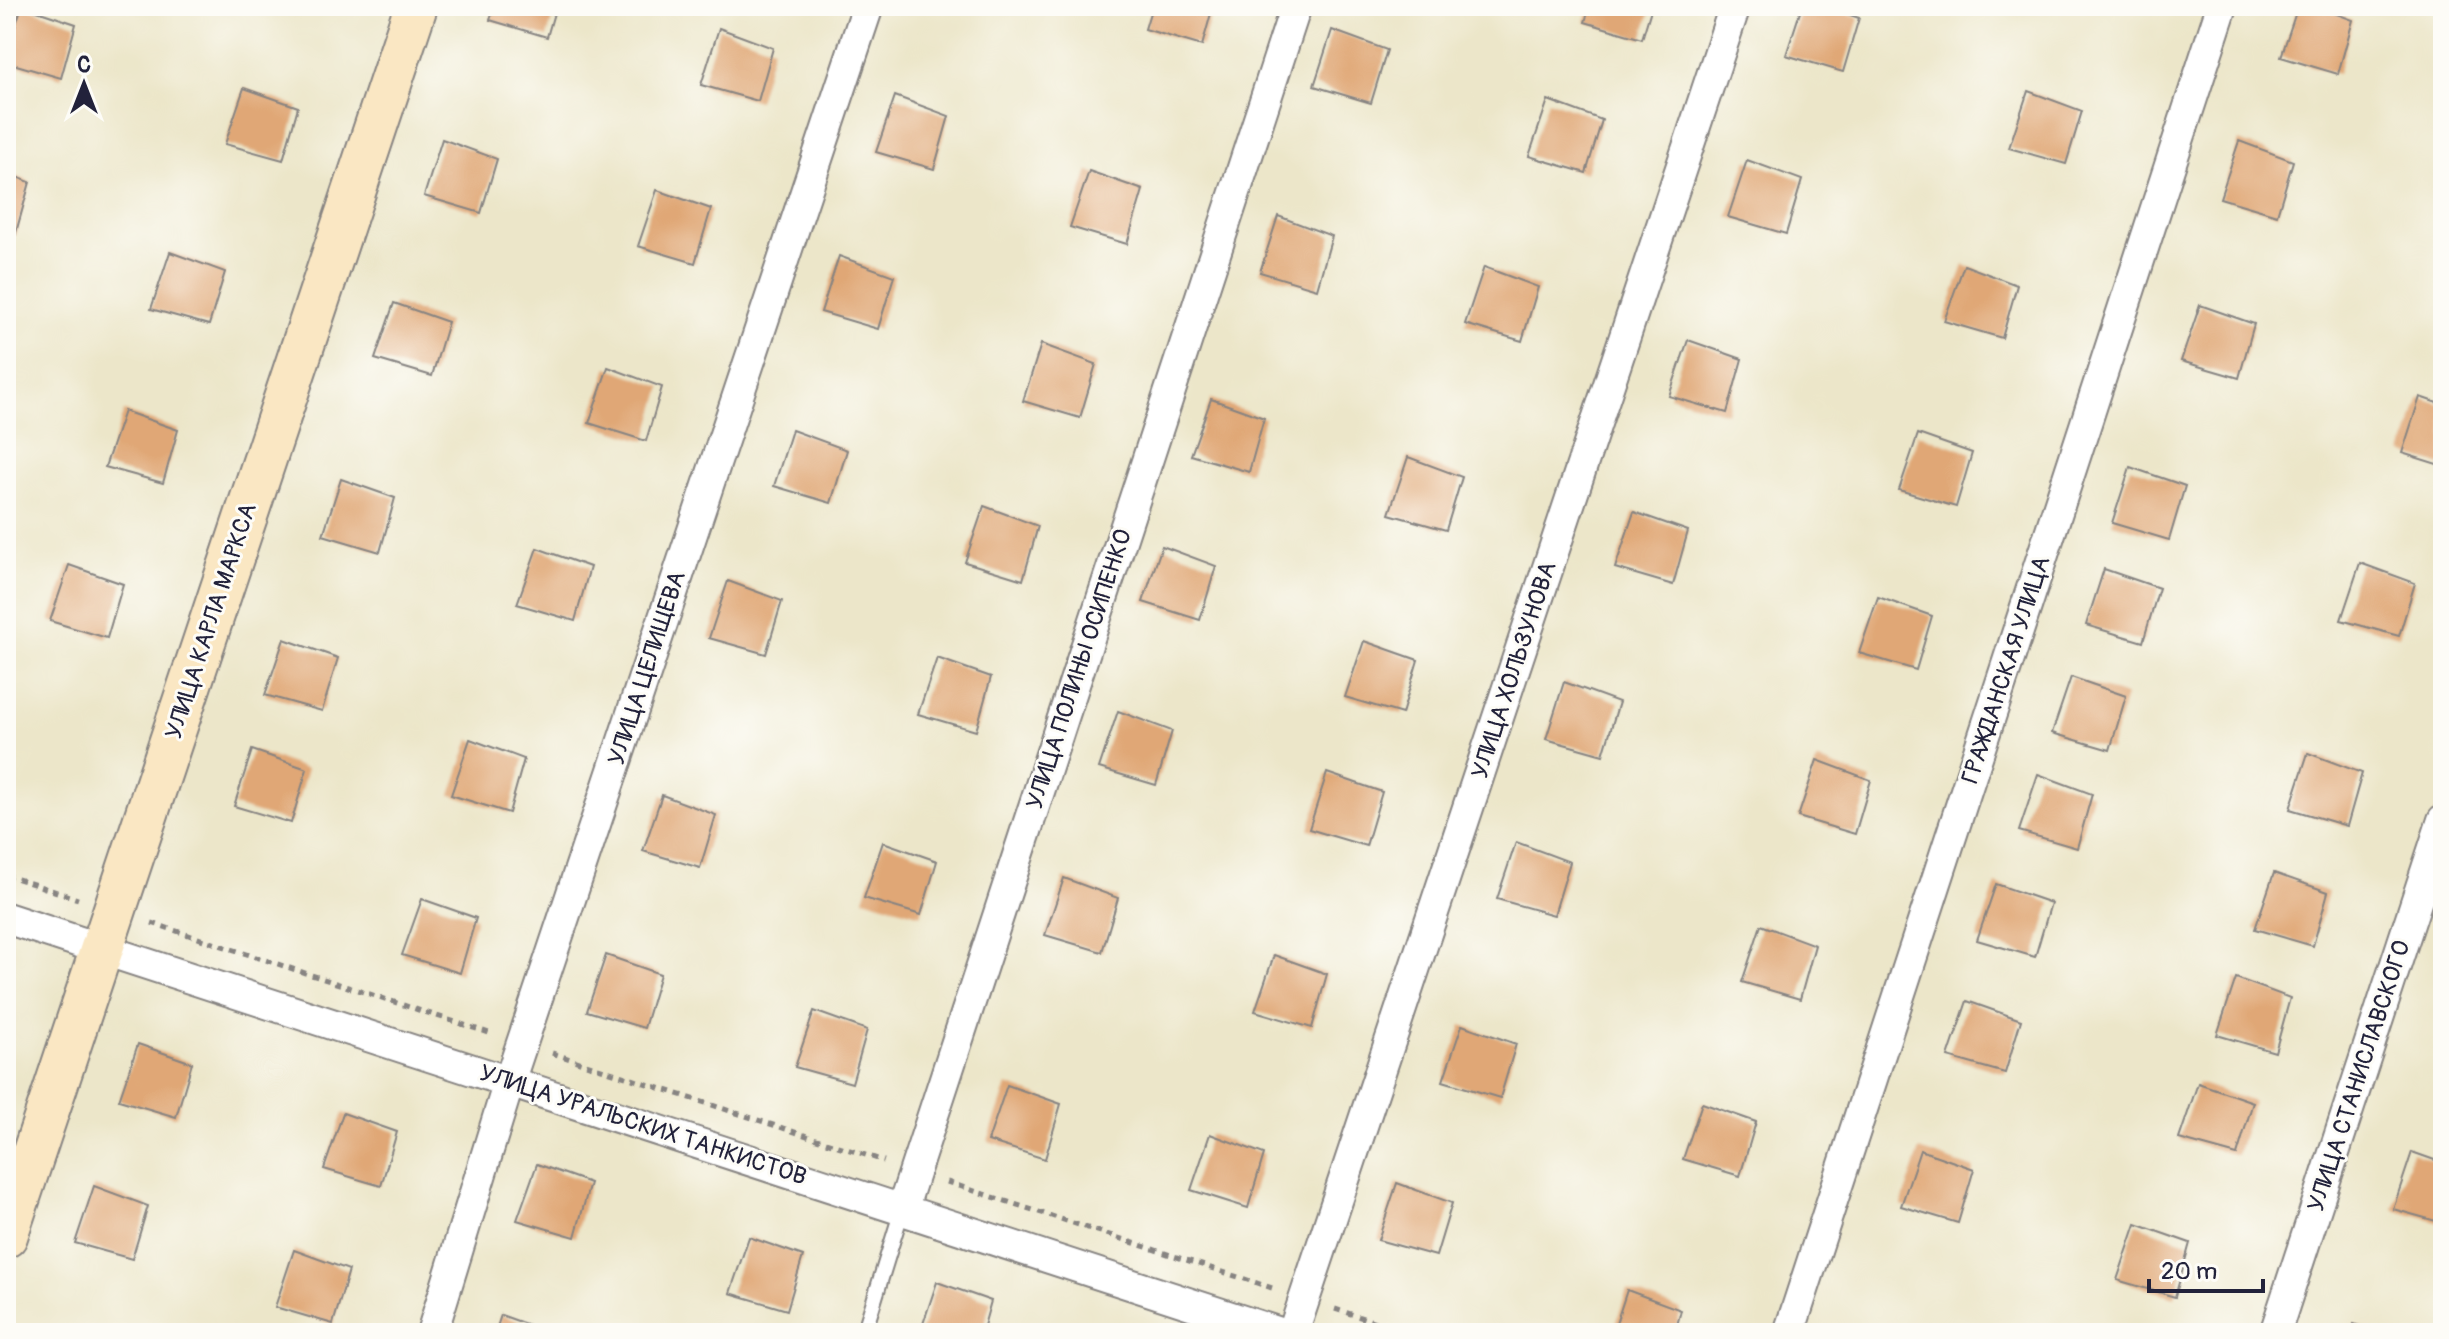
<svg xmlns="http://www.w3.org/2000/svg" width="2449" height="1339" viewBox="0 0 2449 1339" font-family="Pangolin,sans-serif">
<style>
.building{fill:#e0a776}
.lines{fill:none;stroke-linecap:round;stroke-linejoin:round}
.lane-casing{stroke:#878482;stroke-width:18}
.street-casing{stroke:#878482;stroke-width:34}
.secondary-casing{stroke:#878482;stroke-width:46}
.path{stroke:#878482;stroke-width:5;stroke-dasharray:6 6;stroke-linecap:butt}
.lane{stroke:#fff;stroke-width:14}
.street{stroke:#fff;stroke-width:30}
.secondary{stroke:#fae7c3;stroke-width:42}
.labels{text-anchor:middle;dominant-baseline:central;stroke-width:6;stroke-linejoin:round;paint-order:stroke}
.street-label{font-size:24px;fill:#22223b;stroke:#fdfcf7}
</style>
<rect width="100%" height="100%" fill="#fdfcf7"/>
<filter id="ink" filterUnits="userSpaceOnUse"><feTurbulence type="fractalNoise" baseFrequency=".0125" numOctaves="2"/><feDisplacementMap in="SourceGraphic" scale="16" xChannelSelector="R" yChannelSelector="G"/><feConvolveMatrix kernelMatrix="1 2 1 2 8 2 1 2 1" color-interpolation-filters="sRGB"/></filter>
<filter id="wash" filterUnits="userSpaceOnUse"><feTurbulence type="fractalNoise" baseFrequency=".006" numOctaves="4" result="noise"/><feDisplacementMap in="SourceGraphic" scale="32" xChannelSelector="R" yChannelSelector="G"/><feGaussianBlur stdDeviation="1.8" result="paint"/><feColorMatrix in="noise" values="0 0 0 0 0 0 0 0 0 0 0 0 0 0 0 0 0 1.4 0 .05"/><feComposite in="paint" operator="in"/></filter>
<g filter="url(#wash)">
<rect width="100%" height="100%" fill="#ece6c9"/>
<g id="blocks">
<!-- building -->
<g class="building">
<polygon points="22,6 76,24 61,78 6,62 6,54"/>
<polygon points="495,6 556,6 547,37 490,20"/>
<polygon points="1152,6 1213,6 1202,46 1145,29"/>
<polygon points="1590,6 1652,6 1642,39 1585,22"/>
<polygon points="1802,6 1824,6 1859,18 1843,72 1786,55"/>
<polygon points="2298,6 2315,6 2353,20 2338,74 2281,57"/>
<polygon points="719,28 773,48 758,101 701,85"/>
<polygon points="1332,30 1387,50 1371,103 1314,86"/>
<polygon points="244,88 298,107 283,160 225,144"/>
<polygon points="2028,91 2082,111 2066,164 2009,148"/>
<polygon points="895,96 949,116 934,169 876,152"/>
<polygon points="1548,100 1602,120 1586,173 1529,156"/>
<polygon points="442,139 497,159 481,213 424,196"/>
<polygon points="2239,141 2293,161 2277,215 2220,198"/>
<polygon points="1747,160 1802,180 1786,234 1728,217"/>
<polygon points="1089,171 1143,190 1127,244 1070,227"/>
<polygon points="6,173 30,182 15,236 6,233"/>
<polygon points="657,190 711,209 695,263 638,246"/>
<polygon points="1278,216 1332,236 1317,289 1260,272"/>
<polygon points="170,252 225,272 209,325 151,309"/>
<polygon points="839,256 894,276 878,329 821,312"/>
<polygon points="1964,265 2017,285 2002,338 1944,321"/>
<polygon points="1484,267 1538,287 1522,341 1465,324"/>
<polygon points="394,303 448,322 432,376 375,359"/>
<polygon points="2200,305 2254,324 2239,378 2181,361"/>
<polygon points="1688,340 1742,359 1727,413 1669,396"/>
<polygon points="1041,344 1096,364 1080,418 1023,401"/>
<polygon points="608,367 662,387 646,441 589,423"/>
<polygon points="2420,397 2443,405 2443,466 2402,453"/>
<polygon points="1211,399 1264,418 1249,472 1191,455"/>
<polygon points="124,411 178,430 163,483 105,467"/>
<polygon points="792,430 847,450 831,503 774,486"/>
<polygon points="1918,434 1972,453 1956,507 1899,490"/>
<polygon points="1408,457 1462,477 1446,530 1389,514"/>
<polygon points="2130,467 2185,486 2169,540 2112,523"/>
<polygon points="341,479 395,498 380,552 323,535"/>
<polygon points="984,506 1038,526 1023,580 965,562"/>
<polygon points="1634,512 1688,531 1673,585 1615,568"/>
<polygon points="1162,546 1216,566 1200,620 1143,602"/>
<polygon points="537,548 590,567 575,621 517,604"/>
<polygon points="2360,563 2415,583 2399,636 2341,620"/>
<polygon points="69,565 123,584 107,638 50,621"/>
<polygon points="2104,569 2159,588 2143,642 2086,625"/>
<polygon points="728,581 782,601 766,654 709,638"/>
<polygon points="1878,597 1932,616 1916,670 1859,653"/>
<polygon points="284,639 338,658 322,711 265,695"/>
<polygon points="1364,641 1418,660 1402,714 1345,697"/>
<polygon points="937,658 991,677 976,731 918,714"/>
<polygon points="2071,677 2126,696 2110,750 2052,733"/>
<polygon points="1564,682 1619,702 1603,755 1546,739"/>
<polygon points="1118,711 1172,731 1156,785 1099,768"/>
<polygon points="470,739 524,759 509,813 451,795"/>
<polygon points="252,750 307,769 291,823 234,806"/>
<polygon points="2308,753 2362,773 2347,826 2290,809"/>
<polygon points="1817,760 1871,780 1855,834 1798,817"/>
<polygon points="1327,773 1382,792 1366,846 1309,829"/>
<polygon points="2038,774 2092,794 2077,848 2019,831"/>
<polygon points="662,795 716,815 700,868 643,851"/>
<polygon points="883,842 937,861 921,915 864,898"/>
<polygon points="1516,842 1570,862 1554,915 1497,899"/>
<polygon points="2274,873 2328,892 2313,946 2255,929"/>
<polygon points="1064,878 1118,898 1102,952 1045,935"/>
<polygon points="1996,884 2051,903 2035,957 1977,940"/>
<polygon points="422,899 476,918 460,973 402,955"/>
<polygon points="1761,925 1815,945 1800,999 1742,982"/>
<polygon points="606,955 660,974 644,1028 587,1011"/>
<polygon points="1274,955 1327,974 1312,1028 1255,1011"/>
<polygon points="2236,978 2290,998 2275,1052 2217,1035"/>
<polygon points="1967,1001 2021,1020 2005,1073 1948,1057"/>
<polygon points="814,1011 867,1030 852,1083 795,1067"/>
<polygon points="1462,1025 1516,1044 1500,1098 1443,1081"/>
<polygon points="138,1044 192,1063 176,1117 119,1100"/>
<polygon points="2198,1083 2253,1102 2237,1155 2179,1139"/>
<polygon points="1007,1085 1061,1104 1045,1159 988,1141"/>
<polygon points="1702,1103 1756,1122 1740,1176 1683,1159"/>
<polygon points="343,1113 397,1132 381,1186 324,1169"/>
<polygon points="1210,1134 1264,1154 1248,1208 1191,1190"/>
<polygon points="1920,1150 1974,1169 1958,1223 1901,1206"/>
<polygon points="2412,1152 2443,1163 2443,1223 2393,1209"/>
<polygon points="537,1164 590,1183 575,1237 517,1220"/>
<polygon points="1397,1183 1452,1203 1436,1256 1378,1240"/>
<polygon points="94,1186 148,1206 132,1259 75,1243"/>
<polygon points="2136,1224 2190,1243 2175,1297 2117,1280"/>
<polygon points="749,1237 803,1256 787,1310 730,1293"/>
<polygon points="294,1250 349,1270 333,1324 275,1307"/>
<polygon points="937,1282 991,1301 982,1333 920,1333"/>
<polygon points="1627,1290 1681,1310 1675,1333 1613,1333"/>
<polygon points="501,1315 551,1333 495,1333"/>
<polygon points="2354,1324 2378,1333 2352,1333"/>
</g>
</g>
</g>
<g filter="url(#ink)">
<use href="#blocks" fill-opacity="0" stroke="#878482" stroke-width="2"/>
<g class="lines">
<defs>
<polyline id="lane" points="864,1333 902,1210"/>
<g id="street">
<polyline points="6,918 1280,1333"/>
<polyline points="902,1210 1296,6"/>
<polyline points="432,1333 509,1082 868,6"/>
<polyline points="1293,1333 1735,6"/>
<polyline points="1789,1333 2222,6"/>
<polyline points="2275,1333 2443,820"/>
</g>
<polyline id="secondary" points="6,1236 416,6"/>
</defs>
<!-- lane casing -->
<use href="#lane" class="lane-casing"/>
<!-- street casing -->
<use href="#street" class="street-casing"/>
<!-- secondary casing -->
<use href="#secondary" class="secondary-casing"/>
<!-- path -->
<g class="path">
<polyline points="6,875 78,899"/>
<polyline points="152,923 489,1033"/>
<polyline points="552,1053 884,1161"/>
<polyline points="947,1182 1272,1288"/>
<polyline points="1335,1309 1410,1333"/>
</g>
<!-- lane -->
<use href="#lane" class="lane"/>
<!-- street -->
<use href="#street" class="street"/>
<!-- secondary -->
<use href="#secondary" class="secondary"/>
</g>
</g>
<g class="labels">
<!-- street labels -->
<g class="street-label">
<text transform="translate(211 621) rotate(-72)">УЛИЦА КАРЛА МАРКСА</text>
<text transform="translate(647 668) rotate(-72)">УЛИЦА ЦЕЛИЩЕВА</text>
<text transform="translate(1079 669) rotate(-72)">УЛИЦА ПОЛИНЫ ОСИПЕНКО</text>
<text transform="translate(1514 670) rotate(-72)">УЛИЦА ХОЛЬЗУНОВА</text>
<text transform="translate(2006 670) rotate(-72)">ГРАЖДАНСКАЯ УЛИЦА</text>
<text transform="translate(2359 1076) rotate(-72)">УЛИЦА СТАНИСЛАВСКОГО</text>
<text transform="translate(643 1125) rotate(18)">УЛИЦА УРАЛЬСКИХ ТАНКИСТОВ</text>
</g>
</g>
<!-- margin -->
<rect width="2449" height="1339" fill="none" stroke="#fdfcf7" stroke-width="32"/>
<!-- north arrow -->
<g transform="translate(84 84)" stroke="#fdfcf7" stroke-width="6" paint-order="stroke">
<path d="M0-6L14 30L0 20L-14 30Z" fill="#22223b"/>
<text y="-12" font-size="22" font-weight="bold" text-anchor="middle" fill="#22223b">С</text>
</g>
<!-- scale -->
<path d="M2149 1279v12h114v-12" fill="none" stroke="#22223b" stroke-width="4"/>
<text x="2161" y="1279" font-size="24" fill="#22223b" stroke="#fdfcf7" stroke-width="6" paint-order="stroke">20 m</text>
</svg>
